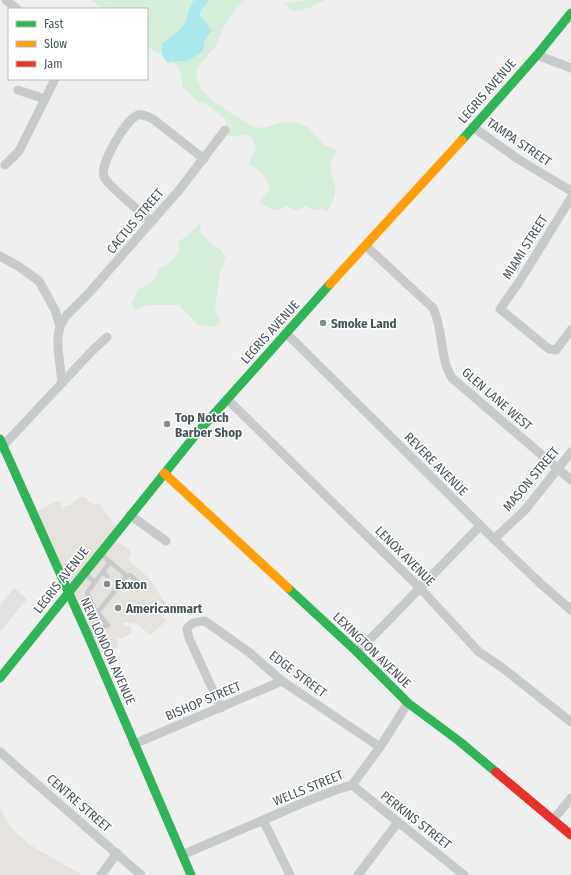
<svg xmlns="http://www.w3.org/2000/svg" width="571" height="875" viewBox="0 0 571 875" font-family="'Fira Sans Condensed',sans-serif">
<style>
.commercial{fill:#e5e1dd}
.education{fill:#e2e0e1}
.green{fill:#d4eed9}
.water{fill:#a9e9ec}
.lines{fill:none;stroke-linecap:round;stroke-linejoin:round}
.lane{stroke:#c7cacb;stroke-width:4.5}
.street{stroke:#c7cacb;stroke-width:9}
.fast{stroke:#30b455;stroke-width:9}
.slow{stroke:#ff9f0a;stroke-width:9}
.jam{stroke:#e5322d;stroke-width:9}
.poi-dot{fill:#828b8f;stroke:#fff;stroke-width:1.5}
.labels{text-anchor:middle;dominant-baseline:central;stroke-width:3;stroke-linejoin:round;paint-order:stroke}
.street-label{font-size:13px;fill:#47555b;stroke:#fff}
.poi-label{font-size:13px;font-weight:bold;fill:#47555b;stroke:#fff;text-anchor:start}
</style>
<rect width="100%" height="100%" fill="#f0efef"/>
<!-- commercial -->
<g class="commercial">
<polygon points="80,497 84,497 94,505 99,503 107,515 119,528 113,539 130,550 131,553 128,560 150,579 169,609 164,611 153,603 152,605 166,621 150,635 137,624 123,622 123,624 131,627 131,633 121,639 118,638 118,646 113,650 97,656 33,513 57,501 61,503 61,508 72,504"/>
<polygon points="0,808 11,828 30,845 82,875 0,875"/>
</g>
<!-- education -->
<polygon class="education" points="14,588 27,599 0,632 0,605"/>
<!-- green -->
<g class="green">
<path d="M91,0h103c-7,7 -5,17 -10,24 -5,8 -14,14 -22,19v12l-15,-8v-38h-30l-7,-2 -6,2z"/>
<path d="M209,0h36l-12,12 -10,16 -7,18 -17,19 -3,9 4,13 12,13 39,26 12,2 22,-6 15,1 8,4 17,19 12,4c-14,20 0,25 -2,44 -1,6 -5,12 -8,18l-6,-3 -7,1 -8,-4 -9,5 -10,-5c-8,4 -11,6 -19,1 -3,-2 -6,-2 -9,-4l11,-15c-2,-10 -12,-20 -22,-24l8,-14 -2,-9 -5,-6 -22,1 -1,-15 -1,-2 -19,-15 -3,-2 -4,2 -10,-12 -6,-4c-2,-10 -1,-20 -10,-26l15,-1 15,-10 2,-12 -6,-25z"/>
<path d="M306,0h19c-11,6 -22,12 -34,10l-5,-5 -5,-3 5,1z"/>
<path d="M201,222l-1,10 12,13 9,5 5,8 -6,14 -5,38 6,12 -4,4 -3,1 -16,-2 -19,-20h-30l-14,4 -4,-6 4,-6 3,-7c11,-6 18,-7 21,-21 9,-3 17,-13 21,-21l-2,-6 9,-6z"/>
</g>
<!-- water -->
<path class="water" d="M194,0h15l-10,14 13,17 -7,8 -2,12 -15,10 -18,1 -3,1 -5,-8v-12c7,-5 17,-11 22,-19 5,-7 3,-17 10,-24z"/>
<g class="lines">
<!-- lane -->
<g class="lane">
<polyline points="103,572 107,576"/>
<polyline points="85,574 95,582 87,593 94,608 108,625 87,634"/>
<polyline points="127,576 130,575 139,583"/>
<polyline points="95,582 110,562 102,555"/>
<polyline points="97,613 127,576 110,562"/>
</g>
<!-- street -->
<g class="street">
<polyline points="6,0 17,9"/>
<polyline points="537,55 571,68"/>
<polyline points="18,90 45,99"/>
<polyline points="473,127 518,159 571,191"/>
<polyline points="5,165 19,151 55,79"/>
<polyline points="571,198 519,282 500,309 549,349 556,350 571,330"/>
<path d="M151,221c-10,-9 -42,-34 -47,-44 -5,-12 22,-58 34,-62 5,-1 10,2 15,4l51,40"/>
<path d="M366,246l67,62c11,22 6,50 19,70l119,102"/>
<polyline points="0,256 18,266 39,281 55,310 60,326 58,337 58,348 62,383 0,449"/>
<polyline points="60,326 66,316 88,294 180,189 225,130"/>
<polyline points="286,333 494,539 541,584 571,610"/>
<polyline points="62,383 91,352 107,337"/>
<polyline points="227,399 420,588 478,651 504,669 571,722"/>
<polyline points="130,515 166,541"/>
<polyline points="494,539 525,510 571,452"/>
<polyline points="357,652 386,623 480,526"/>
<path d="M221,708l-32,-70 -2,-9c5,-8 10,-7 18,-8l45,32 32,28 98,66"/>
<polyline points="134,744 282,681"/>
<polyline points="0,752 141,875"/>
<polyline points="352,785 464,875"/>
<polyline points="263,820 290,875"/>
<polyline points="553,820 571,798"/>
<polyline points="182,855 305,802 336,790 352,785 380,747 408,703"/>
<polyline points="101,875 117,853"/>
<polyline points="358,875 398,822"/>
</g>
<!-- fast -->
<g class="fast">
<polyline points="462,140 537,55 571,13"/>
<polyline points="0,439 89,638 191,875"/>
<polyline points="288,588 357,652 408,703 459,741 496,772"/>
<polyline points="0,678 197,433 330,284"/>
</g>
<!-- slow -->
<g class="slow">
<polyline points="330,284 462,140"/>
<polyline points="164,473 288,588"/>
</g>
<!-- jam -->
<polyline class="jam" points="496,772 571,835"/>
</g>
<!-- markers -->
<g class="poi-dot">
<circle cx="323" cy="323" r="4"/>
<circle cx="167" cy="424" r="4"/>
<circle cx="107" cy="584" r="4"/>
<circle cx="118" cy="608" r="4"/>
</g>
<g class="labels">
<!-- street labels -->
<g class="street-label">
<text transform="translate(487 91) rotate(-49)">LEGRIS AVENUE</text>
<text transform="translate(519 142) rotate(34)">TAMPA STREET</text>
<text transform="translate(135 221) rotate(-50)">CACTUS STREET</text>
<text transform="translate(525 247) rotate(-58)">MIAMI STREET</text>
<text transform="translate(270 332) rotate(-48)">LEGRIS AVENUE</text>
<text transform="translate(497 399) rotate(41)">GLEN LANE WEST</text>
<text transform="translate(436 464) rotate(45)">REVERE AVENUE</text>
<text transform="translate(531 479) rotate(-50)">MASON STREET</text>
<text transform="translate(405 556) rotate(45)">LENOX AVENUE</text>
<text transform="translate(61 580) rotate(-52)">LEGRIS AVENUE</text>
<text transform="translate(372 650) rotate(44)">LEXINGTON AVENUE</text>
<text transform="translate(108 651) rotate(66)">NEW LONDON AVENUE</text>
<text transform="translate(298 674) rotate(37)">EDGE STREET</text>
<text transform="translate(203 701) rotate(-23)">BISHOP STREET</text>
<text transform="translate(308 788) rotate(-22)">WELLS STREET</text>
<text transform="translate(79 803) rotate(41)">CENTRE STREET</text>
<text transform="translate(416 820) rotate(38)">PERKINS STREET</text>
</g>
<!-- poi labels -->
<g class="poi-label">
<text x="331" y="323">Smoke Land</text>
<text x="175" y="417">Top Notch<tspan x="175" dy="15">Barber Shop</tspan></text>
<text x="115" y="584">Exxon</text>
<text x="126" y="608">Americanmart</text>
</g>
</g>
<!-- legend -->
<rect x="8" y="8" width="140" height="72" fill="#ffffff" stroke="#b5bbbd"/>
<rect x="16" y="21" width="20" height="6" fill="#30b455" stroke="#b5bbbd"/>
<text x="44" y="28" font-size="12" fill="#47555b">Fast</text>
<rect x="16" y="41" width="20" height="6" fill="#ff9f0a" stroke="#b5bbbd"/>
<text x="44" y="48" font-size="12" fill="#47555b">Slow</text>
<rect x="16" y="61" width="20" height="6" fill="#e5322d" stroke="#b5bbbd"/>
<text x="44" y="68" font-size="12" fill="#47555b">Jam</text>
</svg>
